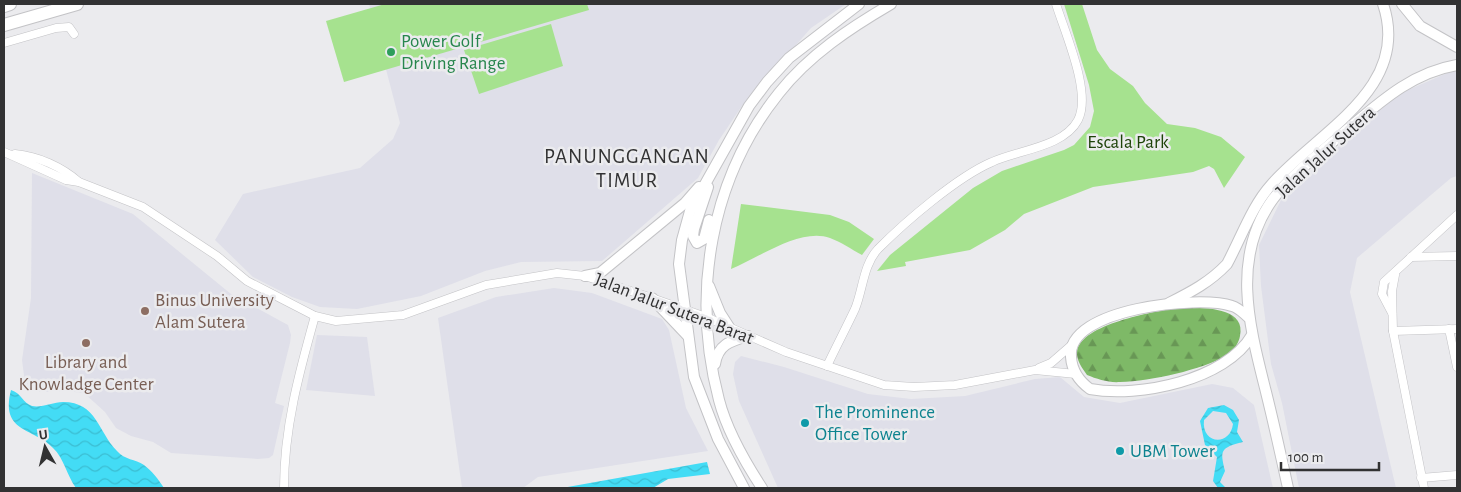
<svg xmlns="http://www.w3.org/2000/svg" width="1461" height="492" viewBox="0 0 1461 492" font-family="'Alegreya Sans',sans-serif">
<style>
.built{fill:#dfdfe9}
.green{fill:#a6e28f}
.forest{fill:url(#forest-firs)}
.water{fill:url(#water-waves);fill-rule:evenodd}
.lines{fill:none;stroke-linecap:round;stroke-linejoin:round}
.minor-casing{stroke:#c3c3c6;stroke-width:9}
.major-casing{stroke:#c3c3c6;stroke-width:12}
.highway-casing{stroke:#c3c3c6;stroke-width:14}
.minor{stroke:#fff;stroke-width:8}
.major{stroke:#fff;stroke-width:10}
.highway{stroke:#fff;stroke-width:12}
.leisure-dot{fill:#2e9e5b;stroke:#ebebee;stroke-width:2}
.education-dot{fill:#8d6e63;stroke:#ebebee;stroke-width:2}
.culture-dot{fill:#0f9aa8;stroke:#ebebee;stroke-width:2}
.labels{text-anchor:middle;dominant-baseline:central;stroke-width:5;stroke-linejoin:round;paint-order:stroke}
.leisure-label{font-size:19px;fill:#27864d;stroke:#ebebee;text-anchor:start}
.park-label{font-size:19px;fill:#1d4309;stroke:#ebebee}
.street-label{font-size:19px;fill:#323233;stroke:#ebebee}
.education-label{font-size:19px;fill:#785e54;stroke:#ebebee;text-anchor:start}
.culture-label{font-size:19px;fill:#0d838f;stroke:#ebebee;text-anchor:start}
.quarter-label{font-size:21px;letter-spacing:1px;fill:#323233;stroke:#ebebee}
</style>
<defs>
<pattern id="forest-firs" width="22" height="20" patternUnits="userSpaceOnUse" patternTransform="scale(1.25)"><rect width="22" height="20" fill="#7eb967"/><path d="M5 1l3.5 6h-7zM16 11l3.5 6h-7z" fill="#689755"/></pattern>
<pattern id="water-waves" width="16" height="10" patternUnits="userSpaceOnUse" patternTransform="scale(1.25)"><rect width="16" height="10" fill="#43dcf5"/><path d="M0 5q4-4 8 0t8 0" fill="none" stroke="#3bbdd2"/></pattern>
</defs>
<rect width="100%" height="100%" fill="#ebebee"/>
<!-- built -->
<g class="built">
<polygon points="369,4 846,4 811,28 742,106 719,140 698,178 602,261 521,262 485,271 421,296 357,309 320,307 292,297 253,277 215,240 243,194 360,168 393,139 400,123"/>
<polygon points="1452,71 1457,71 1457,176 1451,178 1357,258 1350,292 1396,488 1299,488 1282,403 1271,364 1261,286 1259,245 1282,198 1394,96"/>
<polygon points="32,173 133,214 231,294 288,325 291,335 290,343 275,403 284,406 273,455 269,458 258,459 171,453 153,442 131,436 116,428 105,412 84,393 66,391 40,392 25,383 22,360 31,298"/>
<polygon points="554,288 592,293 662,319 669,330 686,408 708,451 538,477 523,488 462,488 438,318 496,297"/>
<polygon points="317,335 367,337 375,396 306,390"/>
<polygon points="741,356 784,367 868,394 911,399 965,396 1035,379 1060,377 1084,397 1120,403 1212,384 1233,388 1254,405 1273,488 778,488 739,401 733,374 735,362"/>
</g>
<!-- green -->
<g class="green">
<polygon points="385,4 587,4 589,10 344,82 326,21"/>
<polygon points="1064,4 1082,4 1097,50 1110,69 1133,86 1145,103 1167,124 1195,128 1221,137 1245,157 1224,188 1214,169 1209,166 1193,172 1093,187 1024,214 1005,230 970,250 905,262 906,266 877,271 890,255 973,188 1002,171 1064,150 1074,145 1090,127 1094,111 1089,85"/>
<polygon points="551,24 563,66 479,94 464,50"/>
<path d="M741,204l89,11 19,7 25,17 -12,16c-11,-6 -21,-13 -32,-17 -29,-11 -72,20 -99,31z"/>
</g>
<!-- forest -->
<path class="forest" d="M1176,308c18,0 71,-4 64,28 -1,6 -6,15 -12,19 -27,15 -76,26 -108,27 -11,1 -23,-3 -33,-7 -5,-7 -11,-15 -10,-24 5,-27 76,-39 99,-43z"/>
<!-- water -->
<g class="water">
<path d="M11,390c10,3 12,13 21,16 10,2 21,-4 31,-4 34,0 35,30 54,49 8,9 18,8 27,14 8,6 15,15 20,23h-88c-9,-12 -12,-30 -23,-40 -20,-21 -53,-15 -42,-58z"/>
<path d="M1224,405l9,5 6,10 -2,12 6,10c-23,6 -23,8 -18,29l-5,11 6,6h-8l-5,-7 4,-24 -12,-12 -5,-24 8,-13zM1213,411l13,2 7,11c-3,23 -32,20 -29,-4z"/>
<polygon points="707,462 710,474 668,479 653,488 562,488"/>
</g>
<g class="lines">
<defs>
<g id="minor">
<polyline points="4,43 56,28 69,27 74,34"/>
<polyline points="4,152 66,180 79,182 143,207 217,256 247,281 315,316 336,321 403,315 486,285 557,273 585,276 652,298 706,317 786,352 884,385 914,387 955,385 1035,370 1076,374"/>
<path d="M15,154c23,2 47,13 64,28"/>
<polyline points="1411,257 1457,256"/>
<polyline points="1395,275 1392,291 1393,331 1424,488"/>
<polyline points="1392,313 1382,294 1384,282 1457,215"/>
<polyline points="1449,329 1457,367"/>
<polyline points="1393,331 1457,329"/>
<path d="M827,366c9,-19 19,-38 28,-57 8,-19 8,-44 23,-60 27,-27 79,-72 114,-87 26,-12 72,-15 86,-42 14,-27 -13,-87 -22,-116"/>
<polyline points="1039,368 1051,363 1074,343"/>
<polyline points="1421,478 1457,475"/>
<path d="M284,488c0,-60 15,-115 31,-172"/>
</g>
<g id="major">
<polyline points="1402,4 1420,26 1457,47"/>
<polyline points="708,187 694,229 693,236 697,243 704,239 709,220"/>
<polyline points="585,276 600,273 685,203 699,187"/>
<polyline points="709,286 720,313 729,327"/>
<polyline points="652,298 688,336"/>
<path d="M1169,303c22,-11 41,-21 58,-39 14,-26 25,-58 44,-79 46,-53 141,-96 112,-181"/>
<path d="M1248,317c-5,-4 -9,-9 -16,-11 -32,-11 -166,2 -161,51 1,14 8,24 19,32 49,9 136,-9 162,-54"/>
<path d="M715,364c3,-20 16,-23 33,-28"/>
<polyline points="744,488 718,439 694,377 679,264 682,240 690,211 749,106 767,82 789,58 859,4"/>
<path d="M762,488c-17,-26 -35,-57 -43,-88 -28,-106 -9,-221 60,-307 30,-38 71,-65 112,-89"/>
<path d="M1288,488c-7,-32 -14,-64 -22,-96 -16,-64 -36,-134 7,-193 19,-25 46,-45 69,-65 36,-30 68,-61 115,-69"/>
</g>
<g id="highway">
<polyline points="4,6 10,4"/>
<polyline points="4,25 77,4"/>
</g>
</defs>
<!-- minor casing -->
<use href="#minor" class="minor-casing"/>
<!-- major casing -->
<use href="#major" class="major-casing"/>
<!-- highway casing -->
<use href="#highway" class="highway-casing"/>
<!-- minor -->
<use href="#minor" class="minor"/>
<!-- major -->
<use href="#major" class="major"/>
<!-- highway -->
<use href="#highway" class="highway"/>
</g>
<!-- markers -->
<circle class="leisure-dot" cx="391" cy="52" r="5"/>
<g class="education-dot">
<circle cx="145" cy="311" r="5"/>
<circle cx="86" cy="343" r="5"/>
</g>
<g class="culture-dot">
<circle cx="805" cy="423" r="5"/>
<circle cx="1120" cy="451" r="5"/>
</g>
<g class="labels">
<!-- leisure labels -->
<g class="leisure-label">
<text x="401" y="41">Power Golf<tspan x="401" dy="22">Driving Range</tspan></text>
</g>
<!-- park labels -->
<g class="park-label">
<text x="1128" y="142">Escala Park</text>
</g>
<!-- street labels -->
<g class="street-label">
<text transform="translate(1326 152) rotate(-42)">Jalan Jalur Sutera</text>
<text transform="translate(674 309) rotate(21)">Jalan Jalur Sutera Barat</text>
</g>
<!-- education labels -->
<g class="education-label">
<text x="155" y="300">Binus University<tspan x="155" dy="22">Alam Sutera</tspan></text>
<text x="86" y="362" text-anchor="middle">Library and<tspan x="86" dy="22">Knowladge Center</tspan></text>
</g>
<!-- culture labels -->
<g class="culture-label">
<text x="815" y="412">The Prominence<tspan x="815" dy="22">Office Tower</tspan></text>
<text x="1130" y="451">UBM Tower</text>
</g>
<!-- quarter labels -->
<g class="quarter-label">
<text x="627" y="156">PANUNGGANGAN<tspan x="627" dy="24">TIMUR</tspan></text>
</g>
</g>
<!-- border -->
<rect width="1461" height="492" fill="none" stroke="#323233" stroke-width="10"/>
<!-- north arrow -->
<g transform="translate(45 447) rotate(352)" stroke="#ebebee" stroke-width="4" paint-order="stroke">
<path d="M0-4L9 19L0 12L-9 19Z" fill="#323233"/>
<text y="-8" font-size="14" font-weight="bold" text-anchor="middle" fill="#323233">U</text>
</g>
<!-- scale -->
<path d="M1281 462v8h98v-8" fill="none" stroke="#323233" stroke-width="2.5"/>
<text x="1288" y="462" font-size="15" fill="#323233" stroke="#ebebee" stroke-width="4" paint-order="stroke">100 m</text>
</svg>
